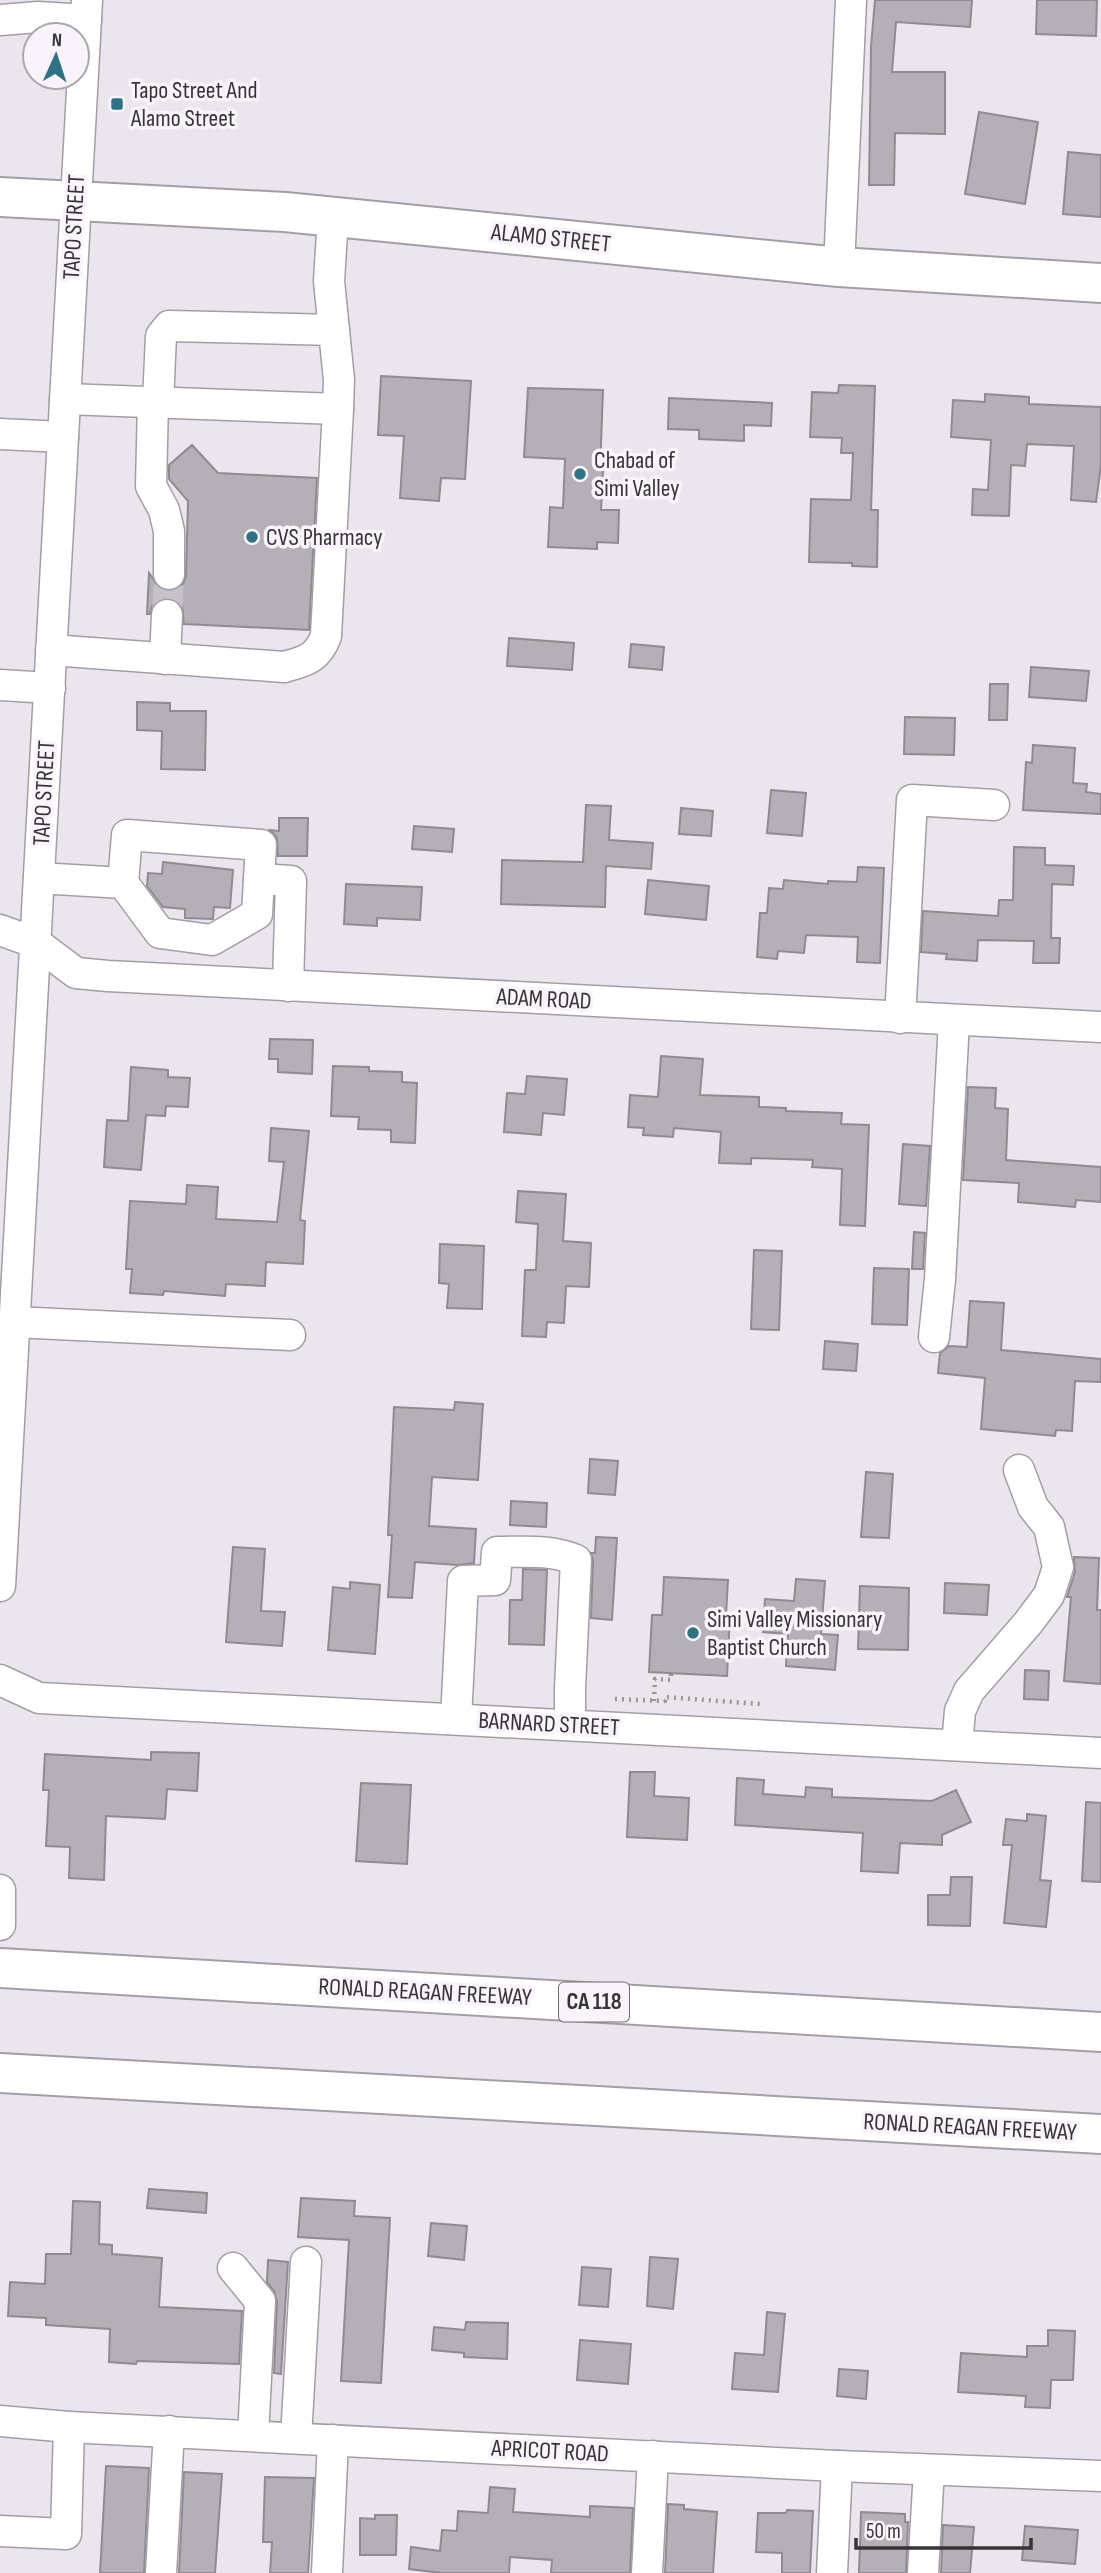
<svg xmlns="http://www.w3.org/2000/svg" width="1101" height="2573" viewBox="0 0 1101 2573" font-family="'Sofia Sans Condensed',sans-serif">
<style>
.building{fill:#b5afb7;stroke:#908a92;stroke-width:2}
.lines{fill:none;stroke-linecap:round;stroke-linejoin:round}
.minor-tunnel{stroke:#c7c2c9;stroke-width:30;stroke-dasharray:30 15;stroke-linecap:butt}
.minor-casing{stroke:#a39ea5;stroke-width:33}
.major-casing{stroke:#a39ea5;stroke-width:42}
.highway-casing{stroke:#a39ea5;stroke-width:42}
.path{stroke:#99959b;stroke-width:4.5;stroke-dasharray:2 5;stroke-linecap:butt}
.minor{stroke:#fff;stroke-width:30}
.major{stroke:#fff;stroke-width:38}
.highway{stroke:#fff;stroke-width:38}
.poi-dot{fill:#307184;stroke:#f9f3fb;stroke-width:2.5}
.labels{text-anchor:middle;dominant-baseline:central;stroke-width:7;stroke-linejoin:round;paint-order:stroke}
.shield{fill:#f9f3fb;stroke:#706d72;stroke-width:2}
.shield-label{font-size:23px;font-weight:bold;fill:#363437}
.poi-label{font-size:24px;fill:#363437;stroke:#f9f3fb;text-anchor:start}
.street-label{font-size:24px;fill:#363437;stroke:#f9f3fb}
</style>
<rect width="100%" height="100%" fill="#ebe5ee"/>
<!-- building -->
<g class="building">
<polygon points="875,0 972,0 970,27 896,22 892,72 945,72 945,134 895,133 894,185 869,185 871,47"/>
<polygon points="1037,0 1097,0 1096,36 1036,34"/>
<polygon points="979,112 1038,122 1025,204 965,194"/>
<polygon points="1068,152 1101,155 1101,217 1063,214"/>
<polygon points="381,376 471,381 465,479 441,478 439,501 400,498 404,436 378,435"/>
<polygon points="839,385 875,386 871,510 878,510 877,567 852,566 852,563 809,562 811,499 851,500 853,453 841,453 842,438 810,437 812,392 838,393"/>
<polygon points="528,388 603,390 600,471 603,471 601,510 619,510 618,543 597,542 597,549 548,547 550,507 563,508 565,459 524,457"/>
<polygon points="985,394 1029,397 1029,404 1101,407 1101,465 1096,502 1071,500 1074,446 1027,444 1025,466 1011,465 1009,516 972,515 973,489 988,490 991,440 951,437 953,400 985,402"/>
<polygon points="669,398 772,403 771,426 744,425 744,441 699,439 699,430 668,429"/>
<polygon points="192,445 218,473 317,478 309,630 184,624 182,606 177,601 168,598 158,600 152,606 150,614 147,614 149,573 160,589 168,591 178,589 184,582 186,575 188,501 169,479 169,465"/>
<polygon points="509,638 574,643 572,670 507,666"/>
<polygon points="631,644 664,647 662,670 629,667"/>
<polygon points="1031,667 1089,671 1086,701 1029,697"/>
<polygon points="990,684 1008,684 1007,720 989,720"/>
<polygon points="137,702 170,703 170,711 206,711 205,770 161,769 162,731 137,730"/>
<polygon points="905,717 955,718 954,755 904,754"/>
<polygon points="1033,745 1075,748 1073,783 1087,784 1086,792 1101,794 1101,814 1023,810 1026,762 1032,763"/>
<polygon points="771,790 806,793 802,836 767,833"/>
<polygon points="586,805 611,806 609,840 653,843 651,869 606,866 605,907 501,904 502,860 583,862"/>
<polygon points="681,808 713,811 711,836 679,834"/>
<polygon points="279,818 308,818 307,856 278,856 277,838 270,830 279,831"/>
<polygon points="414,826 454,829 452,852 412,849"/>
<polygon points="1014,847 1045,848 1045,865 1074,866 1073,885 1052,884 1051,938 1060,938 1059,963 1033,963 1034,941 978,940 977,961 946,959 947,954 921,952 923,911 998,916 999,900 1013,900"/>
<polygon points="163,862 233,870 230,908 214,907 213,919 185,918 185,909 163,907 147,886 148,873 162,874"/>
<polygon points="858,867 884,868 880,963 857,962 858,937 806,935 804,953 778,951 777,959 757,957 760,913 767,913 769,888 783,889 784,880 828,884 828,881 857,882"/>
<polygon points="648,880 709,886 706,920 645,914"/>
<polygon points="346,884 422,887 420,920 377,918 377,926 344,924"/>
<polygon points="270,1039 313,1040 312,1074 278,1072 278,1059 269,1059"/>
<polygon points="661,1056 703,1059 700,1095 759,1097 759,1107 786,1108 786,1111 842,1113 841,1124 869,1125 865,1226 840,1225 842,1169 812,1167 813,1160 751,1158 751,1164 719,1163 721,1132 674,1128 673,1137 643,1135 644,1128 628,1127 630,1095 658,1097"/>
<polygon points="333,1066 369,1067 369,1071 402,1072 402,1082 417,1083 415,1143 391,1142 391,1130 358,1129 359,1117 331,1116"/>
<polygon points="131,1067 168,1070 168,1077 190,1078 188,1107 166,1106 165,1116 146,1115 141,1170 104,1167 107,1120 128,1121"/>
<polygon points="527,1076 567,1079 564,1115 543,1113 541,1135 504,1132 507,1093 525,1094"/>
<polygon points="968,1087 996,1088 995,1108 1008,1109 1006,1160 1101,1167 1101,1202 1076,1200 1075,1207 1018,1202 1019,1183 963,1180"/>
<polygon points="271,1128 309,1131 300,1220 305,1221 303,1264 266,1262 265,1286 226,1284 225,1296 164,1291 163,1295 130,1293 132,1269 126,1269 130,1201 186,1204 187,1185 218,1187 216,1219 277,1222 284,1162 269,1161"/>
<polygon points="903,1144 930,1146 926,1206 899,1204"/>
<polygon points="518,1191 566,1194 563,1241 591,1243 589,1287 566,1286 564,1323 547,1322 546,1337 522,1336 525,1270 536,1270 538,1224 516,1222"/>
<polygon points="914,1232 925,1233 923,1269 912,1269"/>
<polygon points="440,1244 484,1246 482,1309 447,1308 449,1284 439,1283"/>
<polygon points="754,1250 782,1251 779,1330 751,1329"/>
<polygon points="874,1268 909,1269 907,1325 872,1324"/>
<polygon points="970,1301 1004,1303 1001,1350 1101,1359 1101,1382 1075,1381 1072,1431 1056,1430 1055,1436 981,1429 985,1378 938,1373 940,1353 949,1346 967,1347"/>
<polygon points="825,1341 858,1344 856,1371 823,1369"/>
<polygon points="455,1402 483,1404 478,1480 432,1477 429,1526 476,1529 474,1563 458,1565 415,1562 412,1598 388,1597 392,1535 388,1535 394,1407 454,1410"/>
<polygon points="590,1459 618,1461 615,1495 588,1493"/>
<polygon points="866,1472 893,1474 889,1538 861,1537"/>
<polygon points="511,1501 547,1503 546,1527 510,1525"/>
<polygon points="596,1537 617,1538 612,1620 591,1618 593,1561 591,1553 595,1553"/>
<polygon points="233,1547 265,1549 261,1611 285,1612 282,1646 226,1642"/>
<polygon points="1074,1557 1099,1558 1097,1610 1101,1610 1101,1684 1064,1681 1071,1597 1067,1597 1075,1572"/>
<polygon points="523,1569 547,1570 544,1645 509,1644 510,1600 522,1600"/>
<polygon points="664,1577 728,1580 726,1615 730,1616 727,1676 649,1672 652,1615 662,1615"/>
<polygon points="796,1579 825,1581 821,1634 838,1635 835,1670 786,1666 788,1634 763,1632 765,1599 794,1601"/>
<polygon points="350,1582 380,1585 375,1654 328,1650 333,1587 350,1589"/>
<polygon points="945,1583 989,1585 987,1615 944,1613"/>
<polygon points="860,1586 909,1588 908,1650 858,1649"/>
<polygon points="1025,1670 1049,1671 1048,1700 1024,1699"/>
<polygon points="151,1752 199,1753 197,1791 167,1789 165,1819 106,1816 104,1880 69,1878 70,1847 46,1846 49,1790 43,1790 45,1754 151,1760"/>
<polygon points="630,1772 655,1772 654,1796 689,1798 687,1840 627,1837"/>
<polygon points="737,1778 764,1780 763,1794 805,1797 806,1787 832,1789 832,1797 932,1801 956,1790 971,1822 942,1835 942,1845 900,1843 898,1873 861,1871 863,1833 735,1825"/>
<polygon points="361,1783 411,1785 407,1864 356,1861"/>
<polygon points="1086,1802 1101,1803 1101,1882 1082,1881"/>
<polygon points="1027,1814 1046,1816 1040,1880 1051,1881 1046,1927 1004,1923 1012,1845 1003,1845 1006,1819 1027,1821"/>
<polygon points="951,1877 972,1877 970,1926 928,1925 928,1895 950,1895"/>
<polygon points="149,2189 207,2193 206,2213 147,2208"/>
<polygon points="301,2198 355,2201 354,2216 390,2218 381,2383 341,2381 349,2240 298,2237"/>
<polygon points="73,2201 100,2202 99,2244 112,2245 112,2254 162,2258 159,2307 242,2311 239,2364 137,2361 136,2364 109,2362 110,2329 46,2325 46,2318 8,2316 10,2282 45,2284 46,2254 71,2254"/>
<polygon points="431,2223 467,2226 464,2260 428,2256"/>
<polygon points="650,2257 678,2259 673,2309 647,2306"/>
<polygon points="268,2260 288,2262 281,2374 274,2373 277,2302 274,2291 267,2282"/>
<polygon points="582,2267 611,2269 608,2307 579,2305"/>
<polygon points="767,2312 785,2314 778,2392 732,2389 735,2353 764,2355"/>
<polygon points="466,2322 508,2323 507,2359 464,2357 464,2353 432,2350 434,2327 465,2330"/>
<polygon points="1048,2330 1075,2331 1073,2380 1051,2380 1050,2408 1025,2407 1026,2396 958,2392 961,2353 1027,2357 1027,2346 1048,2346"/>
<polygon points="580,2340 631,2344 628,2384 577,2380"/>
<polygon points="839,2369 868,2371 866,2399 837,2396"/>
<polygon points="106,2466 149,2468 144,2573 100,2573"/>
<polygon points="184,2472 222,2474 215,2573 179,2573"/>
<polygon points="265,2477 314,2478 308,2573 270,2573 272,2542 263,2542"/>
<polygon points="490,2487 515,2489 513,2512 590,2517 590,2506 633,2508 630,2573 551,2573 552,2560 510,2557 509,2573 442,2573 409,2569 411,2547 440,2551 442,2530 457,2531 458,2511 488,2513"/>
<polygon points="668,2504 684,2505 684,2509 717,2512 713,2573 665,2573"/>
<polygon points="787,2510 813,2511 810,2573 782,2573 782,2553 756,2552 758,2513 786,2513"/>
<polygon points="861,2512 905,2514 905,2522 908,2522 906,2573 859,2573"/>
<polygon points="375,2515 397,2515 396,2555 360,2555 360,2518 375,2519"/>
<polygon points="943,2525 974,2527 970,2573 941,2573"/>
<polygon points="1025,2526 1078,2530 1075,2564 1022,2560"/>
</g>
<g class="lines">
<!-- minor-tunnel -->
<polyline class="minor-tunnel" points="167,615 169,574"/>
<defs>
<g id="minor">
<polyline points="0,20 38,17 86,20"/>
<polyline points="839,267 851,0"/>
<polyline points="65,399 338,409 339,380 329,281 333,217"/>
<polyline points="153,402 151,486 164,510 169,531 169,574"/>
<polyline points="158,402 161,336 169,326 334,330"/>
<polyline points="0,434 63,437"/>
<path d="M51,650l233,17c22,-6 34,-9 42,-31l12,-227"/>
<polyline points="165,659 167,615"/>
<polyline points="0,685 50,688"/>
<polyline points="39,878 123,883 127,835 261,845 257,914 212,940 160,933 123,883"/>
<polyline points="259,879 291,881 288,986"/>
<polyline points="0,930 36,943 76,973 108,976 1101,1027"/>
<polyline points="900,1018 912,800 994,805"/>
<polyline points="14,1322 290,1335"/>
<polyline points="934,1337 940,1279 954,1021"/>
<polyline points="0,1586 87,0"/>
<polyline points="0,1680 39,1698 1101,1753"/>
<path d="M456,1719l7,-138 32,-1 2,-28c27,0 54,-3 79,8l-6,128v37"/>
<polyline points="957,1745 960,1711 969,1691 1028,1623 1049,1595 1058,1567 1049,1527 1033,1507 1019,1470"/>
<polyline points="0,1890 0,1925"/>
<polyline points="233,2268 260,2301 253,2436"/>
<polyline points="0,2421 69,2427 837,2466 1101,2476"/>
<polyline points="296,2438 306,2262"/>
<polyline points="0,2531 66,2534 69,2427"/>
<polyline points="161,2573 169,2431"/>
<polyline points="327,2573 333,2440"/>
<polyline points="647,2573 653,2456"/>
<polyline points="832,2573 837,2466"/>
<polyline points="923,2573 929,2470"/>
</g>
<polyline id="major" points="0,197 285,212 839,267 1101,283"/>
<g id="highway">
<polyline points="0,1968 1101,2032"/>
<polyline points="0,2073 1101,2134"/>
</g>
</defs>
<!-- minor casing -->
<use href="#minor" class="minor-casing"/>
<!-- major casing -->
<use href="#major" class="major-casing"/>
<!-- highway casing -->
<use href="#highway" class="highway-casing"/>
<!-- path -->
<g class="path">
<polyline points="615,1699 665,1701 665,1697 760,1704"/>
<polyline points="654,1701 655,1679 671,1680 671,1673"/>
</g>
<!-- minor -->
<use href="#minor" class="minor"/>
<!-- major -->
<use href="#major" class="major"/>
<!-- highway -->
<use href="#highway" class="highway"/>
</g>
<!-- markers -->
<g class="poi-dot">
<rect x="110" y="97" width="14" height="14" rx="3.5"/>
<circle cx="580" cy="474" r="7"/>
<circle cx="252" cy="537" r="7"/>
<circle cx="693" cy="1633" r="7"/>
</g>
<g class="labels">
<!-- shield labels -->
<rect class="shield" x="559" y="1982.5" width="70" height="39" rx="5"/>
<g class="shield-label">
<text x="594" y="2002">CA 118</text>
</g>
<!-- poi labels -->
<g class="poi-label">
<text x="131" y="90">Tapo Street And<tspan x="131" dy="28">Alamo Street</tspan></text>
<text x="594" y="460">Chabad of<tspan x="594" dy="28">Simi Valley</tspan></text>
<text x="266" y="537">CVS Pharmacy</text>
<text x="707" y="1619">Simi Valley Missionary<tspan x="707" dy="28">Baptist Church</tspan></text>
</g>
<!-- street labels -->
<g class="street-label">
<text transform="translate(74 227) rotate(-87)">TAPO STREET</text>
<text transform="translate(551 238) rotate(6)">ALAMO STREET</text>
<text transform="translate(44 793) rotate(-87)">TAPO STREET</text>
<text transform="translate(544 999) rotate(3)">ADAM ROAD</text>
<text transform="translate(549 1724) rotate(3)">BARNARD STREET</text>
<text transform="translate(425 1992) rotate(3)">RONALD REAGAN FREEWAY</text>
<text transform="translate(970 2127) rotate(3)">RONALD REAGAN FREEWAY</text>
<text transform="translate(550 2451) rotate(3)">APRICOT ROAD</text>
</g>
</g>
<!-- north arrow -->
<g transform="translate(56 56) rotate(3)"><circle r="33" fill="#f9f3fb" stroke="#aba7ad" stroke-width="2"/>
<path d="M0-5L12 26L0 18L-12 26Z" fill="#307184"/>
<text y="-10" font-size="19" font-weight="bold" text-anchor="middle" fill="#363437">N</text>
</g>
<!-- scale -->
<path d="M856 2538v10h175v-10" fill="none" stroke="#363437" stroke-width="3.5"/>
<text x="866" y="2538" font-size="21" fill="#363437" stroke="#f9f3fb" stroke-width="5" paint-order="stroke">50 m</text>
</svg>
